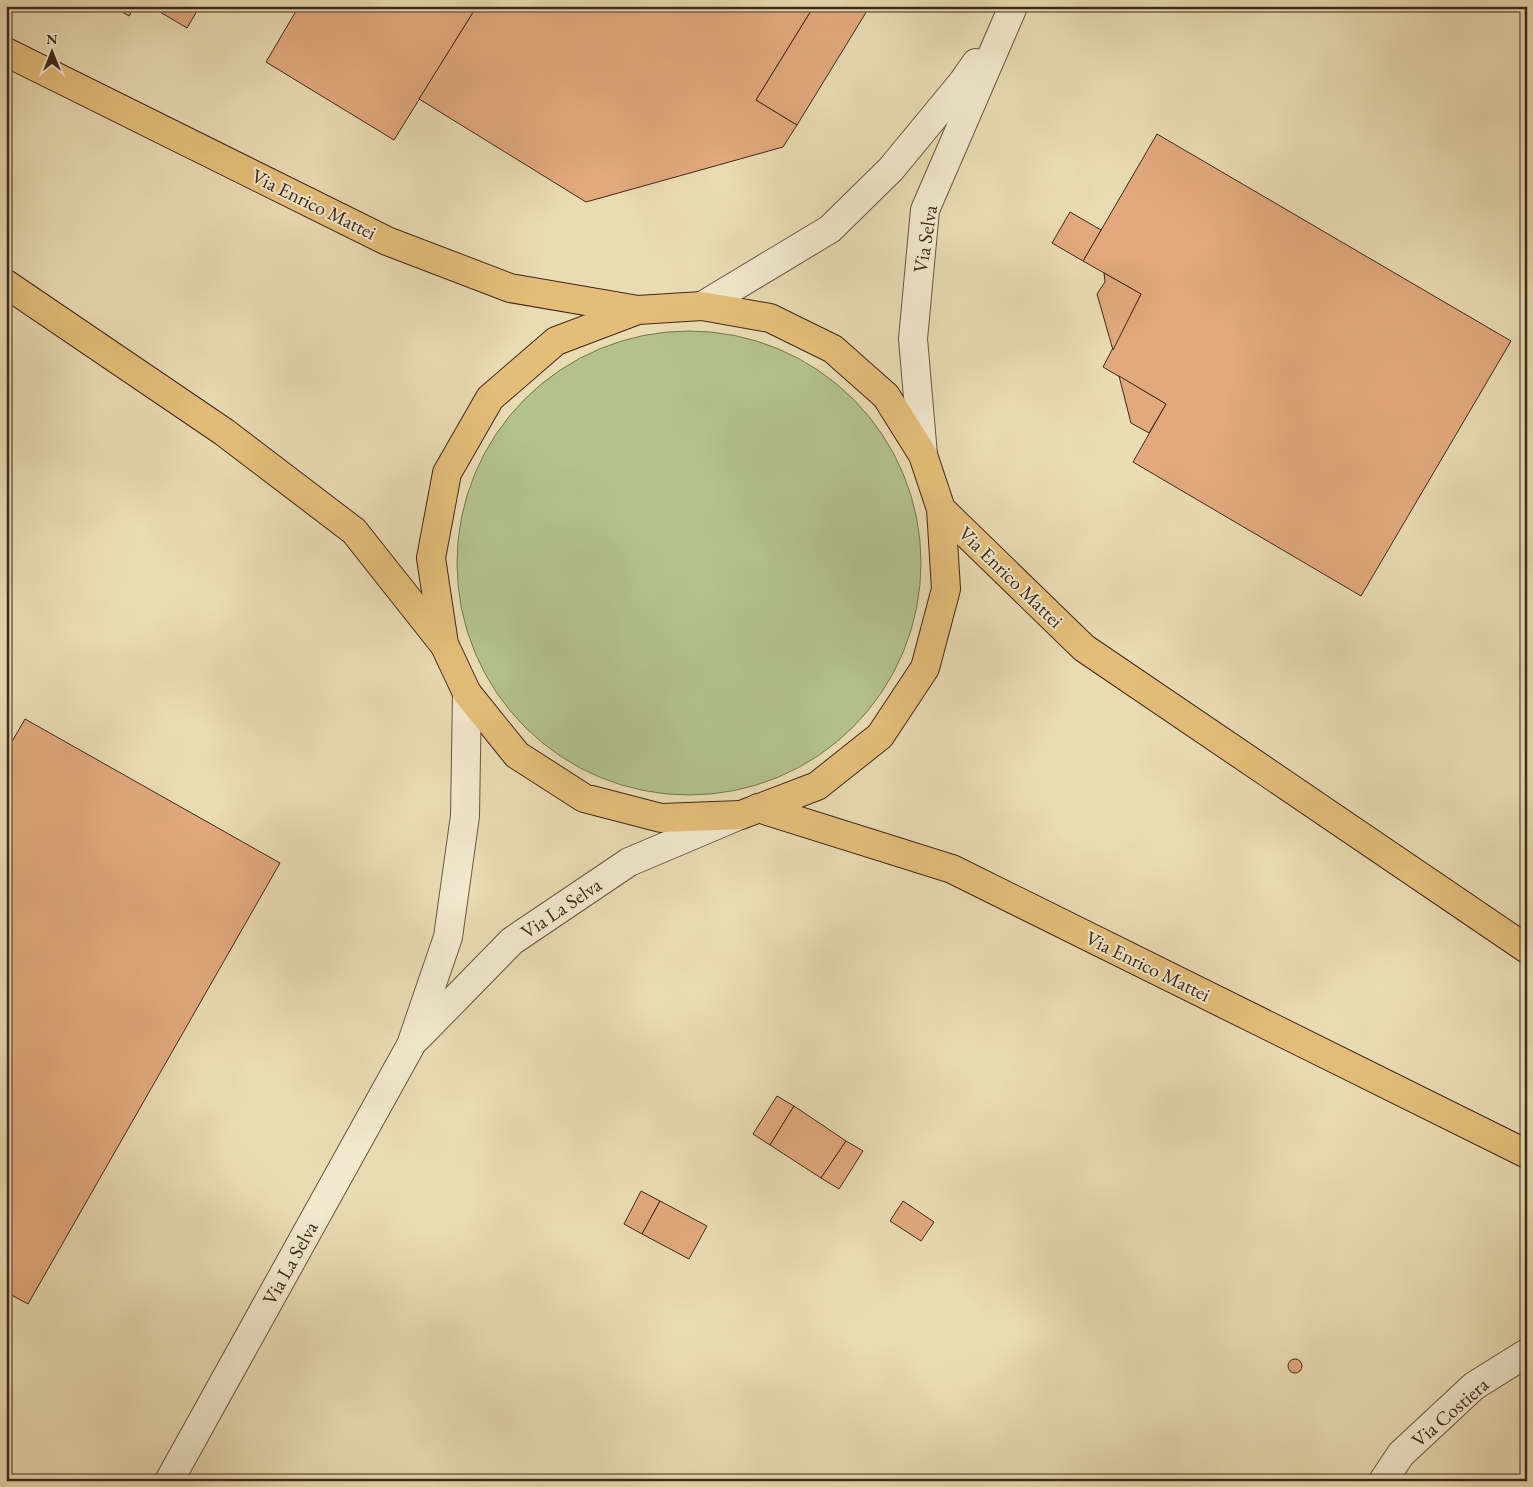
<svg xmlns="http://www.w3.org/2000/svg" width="1533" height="1487" viewBox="0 0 1533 1487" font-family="'EB Garamond',serif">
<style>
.green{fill:#b3c18f;stroke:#787456}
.building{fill:#e1a97c;stroke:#3e281d}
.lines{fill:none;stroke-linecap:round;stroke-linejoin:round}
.minor-casing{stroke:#695542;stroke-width:30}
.major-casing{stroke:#3e281d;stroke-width:30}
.minor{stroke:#f1e8cd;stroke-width:28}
.major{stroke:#e4be79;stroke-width:28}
.labels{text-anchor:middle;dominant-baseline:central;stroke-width:4;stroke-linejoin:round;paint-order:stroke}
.street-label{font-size:20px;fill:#3e281d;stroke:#f1e8cd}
</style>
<rect width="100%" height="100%" fill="#e9dbb2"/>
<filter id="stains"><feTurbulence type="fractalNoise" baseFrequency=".004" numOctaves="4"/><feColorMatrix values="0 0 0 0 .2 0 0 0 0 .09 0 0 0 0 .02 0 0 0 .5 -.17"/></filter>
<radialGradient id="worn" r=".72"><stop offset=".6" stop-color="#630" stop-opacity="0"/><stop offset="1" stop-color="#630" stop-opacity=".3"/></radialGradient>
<!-- green -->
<circle class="green" cx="689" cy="563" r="232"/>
<!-- building -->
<g class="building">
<polygon points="112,6 135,6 129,16"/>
<polygon points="150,6 200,6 187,28"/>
<polygon points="299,6 477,6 394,140 266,62"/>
<polygon points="477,6 814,6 756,100 797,125 783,147 586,202 419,99"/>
<polygon points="814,6 870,6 797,125 756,100"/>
<polygon points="1157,134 1511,341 1361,596 1133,462 1166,404 1103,367 1141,294 1083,261"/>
<polygon points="1070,212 1101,230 1083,261 1052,243"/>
<polygon points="1104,273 1141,294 1113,350 1097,294 1105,282"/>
<polygon points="1119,376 1166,404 1149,433 1131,423"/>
<polygon points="25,719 280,863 28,1304 6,1292 6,752"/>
<polygon points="777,1096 794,1106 770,1145 753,1134"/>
<polygon points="794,1106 846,1141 821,1178 770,1145"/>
<polygon points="846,1141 863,1151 839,1189 821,1178"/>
<polygon points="641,1191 660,1201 642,1234 624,1224"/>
<polygon points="660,1201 707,1226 689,1259 642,1234"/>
<polygon points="903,1201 934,1222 921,1241 890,1221"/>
<circle cx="1295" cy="1366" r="7"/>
</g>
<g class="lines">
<defs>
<g id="minor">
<polyline points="702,306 830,229 891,169 962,83 976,63"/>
<polyline points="923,455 913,339 925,210 1012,9"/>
<polyline points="417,1038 512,941 629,862 740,815"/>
<polyline points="169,1481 411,1045 448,937 465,816 467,693"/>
<polyline points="1383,1481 1401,1454 1474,1386 1527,1353"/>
</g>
<g id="major">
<polyline points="6,52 387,241 510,288 638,310 702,306 770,318 833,349 886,396 923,455 941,509 946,589 925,668 880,736 817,786 741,815 661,818 584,798 517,755 467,693 444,644 431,558 447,473 490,398 556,341 638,310"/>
<polyline points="6,284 224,432 354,531 442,642"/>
<polyline points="941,509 1084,648 1527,949"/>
<polyline points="758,808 952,869 1527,1154"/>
</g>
</defs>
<!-- minor casing -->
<use href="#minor" class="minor-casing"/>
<!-- major casing -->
<use href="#major" class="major-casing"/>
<!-- minor -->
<use href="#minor" class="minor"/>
<!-- major -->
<use href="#major" class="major"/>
</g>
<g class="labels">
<!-- street labels -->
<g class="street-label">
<text transform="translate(314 204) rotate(26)">Via Enrico Mattei</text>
<text transform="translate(925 239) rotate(-81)">Via Selva</text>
<text transform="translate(1011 577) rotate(44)">Via Enrico Mattei</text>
<text transform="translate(561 908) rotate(-34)">Via La Selva</text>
<text transform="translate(1148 966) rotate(26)">Via Enrico Mattei</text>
<text transform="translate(290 1263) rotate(-61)">Via La Selva</text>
<text transform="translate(1450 1412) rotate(-41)">Via Costiera</text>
</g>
</g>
<!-- margin -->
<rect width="1533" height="1487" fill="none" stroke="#e9dbb2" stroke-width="25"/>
<rect x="8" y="8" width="1518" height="1472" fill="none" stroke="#3e281d" stroke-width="2.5"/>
<rect x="12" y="12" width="1508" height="1462" fill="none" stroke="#3e281d"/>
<!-- north arrow -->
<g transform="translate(52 52)" stroke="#f1e8cd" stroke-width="4" paint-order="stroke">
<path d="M0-4L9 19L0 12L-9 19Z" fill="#3e281d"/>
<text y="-8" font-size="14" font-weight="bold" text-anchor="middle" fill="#3e281d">N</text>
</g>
<rect width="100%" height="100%" filter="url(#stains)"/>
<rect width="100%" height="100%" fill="url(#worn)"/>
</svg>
